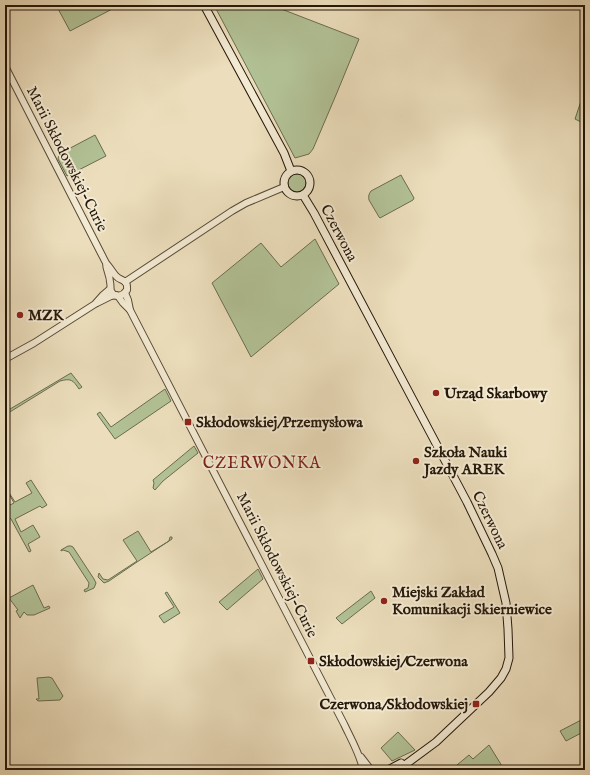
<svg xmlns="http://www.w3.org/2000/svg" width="590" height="775" viewBox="0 0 590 775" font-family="'IM FELL English',serif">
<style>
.green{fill:#b2c296;stroke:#6b6c50}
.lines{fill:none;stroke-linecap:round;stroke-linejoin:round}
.tertiary-casing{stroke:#564936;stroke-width:8}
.secondary-casing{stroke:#241709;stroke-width:9}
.tertiary{stroke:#f3ead3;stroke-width:6}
.secondary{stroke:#f3ead3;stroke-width:7}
.poi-dot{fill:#8f2418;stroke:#f3ead3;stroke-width:1.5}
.labels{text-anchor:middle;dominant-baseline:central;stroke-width:4;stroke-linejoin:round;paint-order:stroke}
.street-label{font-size:15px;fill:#241709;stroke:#f3ead3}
.poi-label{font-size:15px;font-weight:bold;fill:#241709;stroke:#f3ead3;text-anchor:start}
.neighbourhood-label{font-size:16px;letter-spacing:1px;fill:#7a1f14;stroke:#f3ead3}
</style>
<rect width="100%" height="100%" fill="#ecdebc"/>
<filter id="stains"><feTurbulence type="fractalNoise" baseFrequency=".005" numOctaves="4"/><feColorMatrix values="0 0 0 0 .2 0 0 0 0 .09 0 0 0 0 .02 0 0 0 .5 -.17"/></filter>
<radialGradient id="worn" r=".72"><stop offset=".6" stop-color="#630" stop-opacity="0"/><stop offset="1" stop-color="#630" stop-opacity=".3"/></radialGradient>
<!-- green -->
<g class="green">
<polygon points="56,5 120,5 70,31"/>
<polygon points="214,5 271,5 359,39 336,95 313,149 309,154 295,158"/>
<polygon points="585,89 585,124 575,119"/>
<polygon points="95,135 106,156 67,176 58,159 59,154"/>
<circle cx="297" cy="183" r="9"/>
<path d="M401,175l1,2 12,21 -1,2 -33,18 -1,-1 -10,-17c-1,-4 0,-6 2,-9z"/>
<polygon points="315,239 339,284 251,357 212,283 261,243 281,267"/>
<path d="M71,373l11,14 -3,2c-6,-9 -8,-11 -19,-8l-55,34v-3z"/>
<polygon points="165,389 171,401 115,439 97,414 100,412 111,427"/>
<polygon points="194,446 198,453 163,481 155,490 153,488 154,483 153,480"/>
<polygon points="31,480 47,505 42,508 40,506 15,519 21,532 33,525 40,537 28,544 31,551 29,552 11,519 5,514 5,494 10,505 14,503 8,492 5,493 5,488 6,488 15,502 32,493 26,483"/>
<polygon points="138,531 151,552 169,541 170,537 172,537 172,539 137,562 109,581 104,583 98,577 99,573 103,579 108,580 137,561 123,540"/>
<polygon points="68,546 71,546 73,547 94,579 96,583 94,588 85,592 84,590 88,588 89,583 69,552 63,550 61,551 61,550"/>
<polygon points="258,569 263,579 227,610 219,602"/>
<polygon points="33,585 44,608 49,606 50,608 34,615 27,615 24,612 20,618 16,611 18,610 9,598"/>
<polygon points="371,591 375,598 342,624 336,618"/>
<polygon points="167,592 180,613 164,623 159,616 174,607 165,593"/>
<polygon points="49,677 52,678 63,696 60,700 38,701 36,699 39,699 37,678"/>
<polygon points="585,718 585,731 566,741 560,731"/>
<polygon points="398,732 415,750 392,761 381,748"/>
<polygon points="489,745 502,766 502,768 499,770 451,770 469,755 473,759"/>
</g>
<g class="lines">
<defs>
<g id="tertiary">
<path d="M5,66l101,197c4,4 6,9 10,13 5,6 12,2 11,14 -4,6 -12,9 -16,1 -1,-3 0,-6 -1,-9 0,-7 -4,-12 -4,-19"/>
<polyline points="125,282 232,211 246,203 284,187"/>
<path d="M125,293l3,7 2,10 214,414c6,13 17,32 19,46"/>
<polyline points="118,296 123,303 130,310"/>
<polyline points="97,303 111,296 116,295"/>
<polyline points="5,359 34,343 95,304 103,295 110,289"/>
<polyline points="361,757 371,770"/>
</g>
<g id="secondary">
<polyline points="204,5 284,153 291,171"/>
<circle cx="297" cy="183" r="13"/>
<polyline points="303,195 314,213 467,502 492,554 498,568 506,603 508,629 509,658 506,669 501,678 489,692 436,742 398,770"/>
<polyline points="388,770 401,763"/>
</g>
</defs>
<!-- tertiary casing -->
<use href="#tertiary" class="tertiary-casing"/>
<!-- secondary casing -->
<use href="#secondary" class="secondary-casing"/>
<!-- tertiary -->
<use href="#tertiary" class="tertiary"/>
<!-- secondary -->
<use href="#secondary" class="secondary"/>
</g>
<!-- markers -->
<g class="poi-dot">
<circle cx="20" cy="315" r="4"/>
<circle cx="436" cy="393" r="4"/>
<rect x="184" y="418" width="8" height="8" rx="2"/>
<circle cx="416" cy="461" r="4"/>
<circle cx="384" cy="601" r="4"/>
<rect x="307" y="657" width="8" height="8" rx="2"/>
<rect x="472" y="700" width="8" height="8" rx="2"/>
</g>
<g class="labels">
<!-- street labels -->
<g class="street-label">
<text transform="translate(67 159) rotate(63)">Marii Skłodowskiej-Curie</text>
<text transform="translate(339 233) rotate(62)">Czerwona</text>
<text transform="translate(490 520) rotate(64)">Czerwona</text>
<text transform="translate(277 565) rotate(63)">Marii Skłodowskiej-Curie</text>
</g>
<!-- poi labels -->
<g class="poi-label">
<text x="28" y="315">MZK</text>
<text x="444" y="393">Urząd Skarbowy</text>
<text x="196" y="422">Skłodowskiej/Przemysłowa</text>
<text x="424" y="452">Szkoła Nauki<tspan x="424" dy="17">Jazdy AREK</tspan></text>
<text x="392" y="592">Miejski Zakład<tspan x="392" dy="17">Komunikacji Skierniewice</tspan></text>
<text x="319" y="661">Skłodowskiej/Czerwona</text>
<text x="468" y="704" text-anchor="end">Czerwona/Skłodowskiej</text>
</g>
<!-- neighbourhood labels -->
<g class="neighbourhood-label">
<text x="262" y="464">CZERWONKA</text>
</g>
</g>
<!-- margin -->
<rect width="590" height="775" fill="none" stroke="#ecdebc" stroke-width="20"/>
<rect x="6" y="6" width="578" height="763" fill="none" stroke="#241709" stroke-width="2"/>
<rect x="10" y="10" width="570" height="755" fill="none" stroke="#241709"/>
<rect width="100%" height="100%" filter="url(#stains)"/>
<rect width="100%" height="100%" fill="url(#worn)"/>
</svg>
